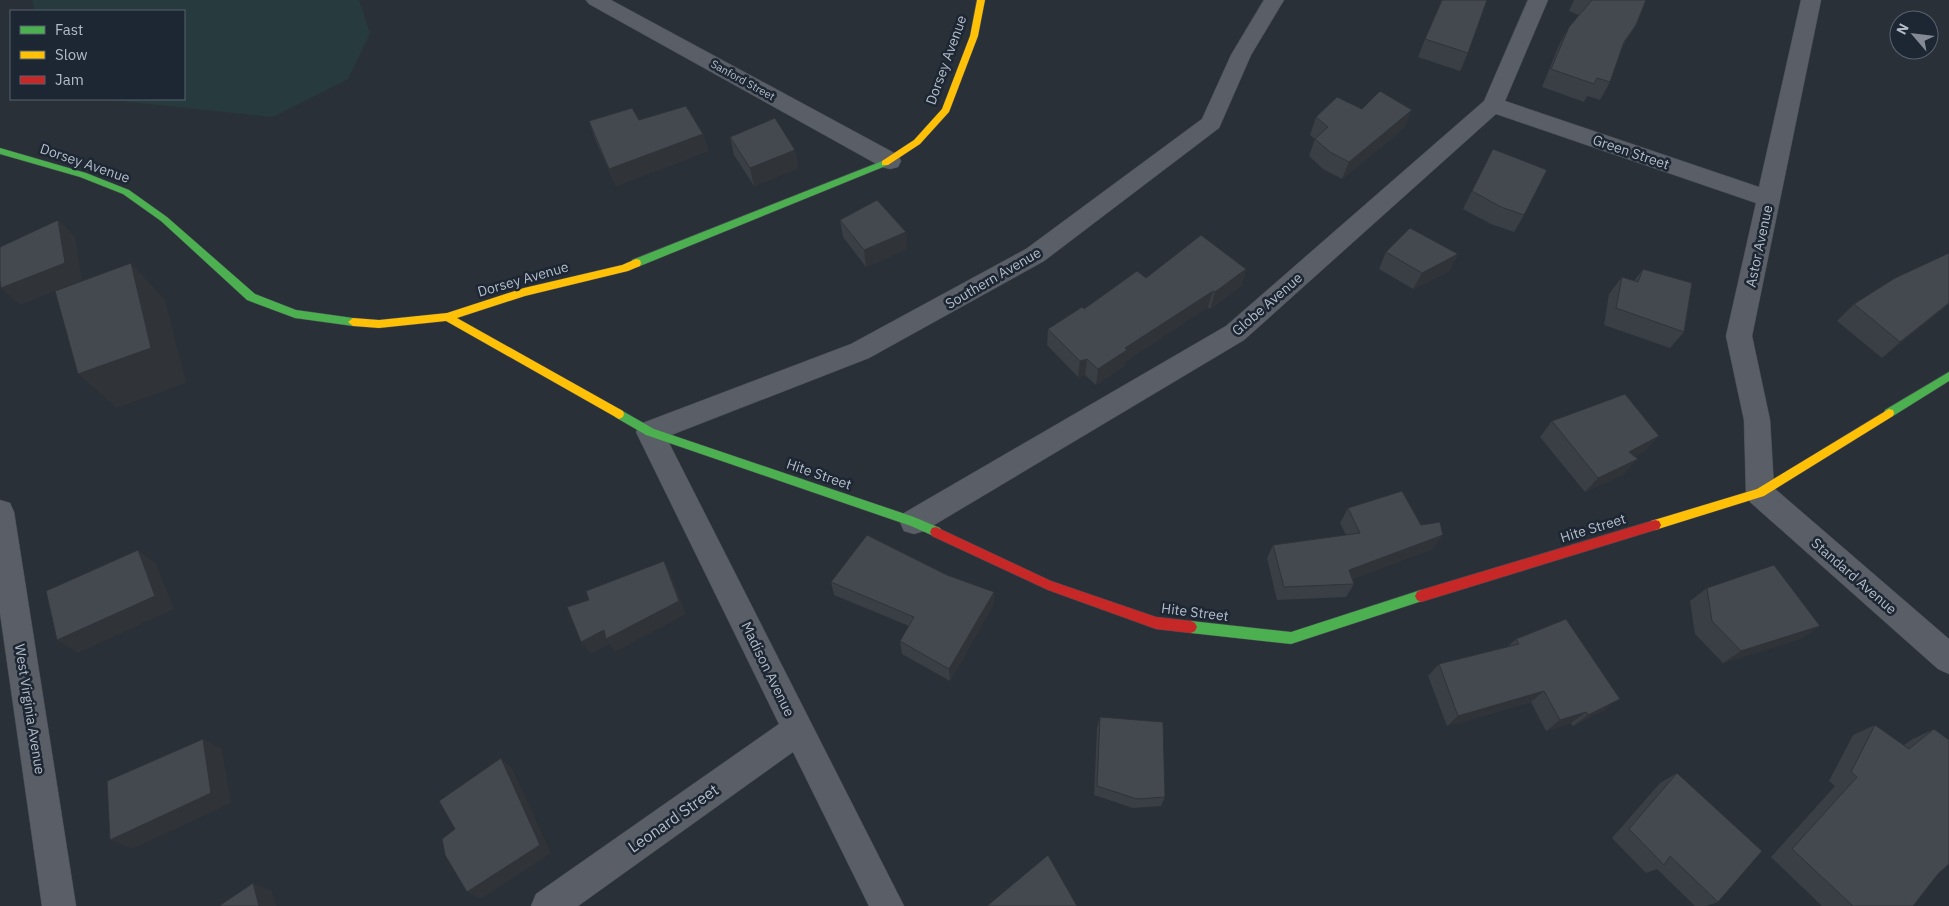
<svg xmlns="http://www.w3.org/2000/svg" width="1949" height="906" viewBox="0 0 1949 906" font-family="'IBM Plex Sans',sans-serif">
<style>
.green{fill:#273a3e}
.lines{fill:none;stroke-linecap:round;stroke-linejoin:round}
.street-casing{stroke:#484c53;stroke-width:1}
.fast-casing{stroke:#484c53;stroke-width:1}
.slow-casing{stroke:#484c53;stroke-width:1}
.jam-casing{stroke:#484c53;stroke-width:1}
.street{fill:#5a5e66;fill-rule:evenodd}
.fast{fill:#4caf50;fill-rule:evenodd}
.slow{fill:#ffc107;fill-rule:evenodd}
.jam{fill:#c62828;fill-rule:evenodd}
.wall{fill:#3a3f45}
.shaded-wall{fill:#303338}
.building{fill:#444950;stroke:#303338}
.labels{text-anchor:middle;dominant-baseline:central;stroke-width:5;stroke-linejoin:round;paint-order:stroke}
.far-street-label{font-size:11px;fill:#b4bcc9;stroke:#1d2633}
.street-label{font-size:14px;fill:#b4bcc9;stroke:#1d2633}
.near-street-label{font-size:16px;fill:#b4bcc9;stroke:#1d2633}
</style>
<rect width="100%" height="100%" fill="#2a3038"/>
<!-- green -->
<polygon class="green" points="32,0 359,0 370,33 348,79 273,117 100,99 184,99 184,11 35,11"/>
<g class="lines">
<defs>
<g id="street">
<polygon points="586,0 611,0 898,155 901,161 898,167 890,169 882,167 589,4"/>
<polygon points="1264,0 1284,0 1251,55 1219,128 1044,261 869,358 666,437 904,906 869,906 793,752 578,906 531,906 536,894 779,724 636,432 640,424 851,344 1026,249 1202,119 1231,55"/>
<polygon points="1528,0 1548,0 1505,101 1759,187 1801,0 1821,0 1752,336 1770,420 1774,488 1949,639 1949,674 1938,669 1750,502 1746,493 1744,420 1726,336 1756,203 1496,114 1244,340 924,531 914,534 904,531 900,522 904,513 1226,326 1484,101"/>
<polygon points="0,500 10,503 14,512 76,906 42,906 0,613"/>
</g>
<g id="fast">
<polygon points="0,148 86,173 129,190 167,217 255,294 296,310 353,318 358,322 353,326 295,318 247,300 161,221 123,194 80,177 0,154"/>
<polygon points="885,160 890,163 888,165 640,266 636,267 631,263 632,260"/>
<polygon points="1949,372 1949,381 1893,416 1885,416 1884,413 1885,410"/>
<polygon points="619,409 654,429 914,517 940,528 942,532 940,536 936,537 911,526 646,435 615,417 614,414 615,411"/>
<polygon points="1421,590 1425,592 1427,596 1425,600 1291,644 1191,633 1187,631 1185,627 1187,623 1191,621 1291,632"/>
</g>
<g id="slow">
<polygon points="977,0 985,0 978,36 949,112 920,144 888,165 882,165 882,161 914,140 942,109 970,36"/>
<polygon points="636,259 640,260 641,263 640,266 628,271 525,296 457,318 623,411 624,414 623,417 619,419 446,321 379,328 353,326 348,322 353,318 379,320 447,313 524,288 622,265"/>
<polygon points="1889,409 1893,410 1894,413 1893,416 1764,496 1655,530 1651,529 1649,525 1651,521 1757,489"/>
</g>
<g id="jam">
<polygon points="1655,520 1659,521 1661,525 1659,529 1655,530 1421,602 1417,600 1415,596 1417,592 1421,590"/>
<polygon points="936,527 1051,581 1156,617 1191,621 1195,623 1197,627 1195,631 1191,633 1156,629 1048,590 932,536 930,532 932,528"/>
</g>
</defs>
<!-- street casing -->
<use href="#street" class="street-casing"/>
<!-- fast casing -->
<use href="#fast" class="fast-casing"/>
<!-- slow casing -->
<use href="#slow" class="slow-casing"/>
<!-- jam casing -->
<use href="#jam" class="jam-casing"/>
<!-- street -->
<use href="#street" class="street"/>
<!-- fast -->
<use href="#fast" class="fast"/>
<!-- slow -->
<use href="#slow" class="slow"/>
<!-- jam -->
<use href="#jam" class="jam"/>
</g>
<!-- wall -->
<g class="wall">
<polygon points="1574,0 1646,0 1636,25 1622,48 1610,82 1600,100 1587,96 1584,102 1542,87 1559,45 1569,27 1579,15 1569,11"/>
<polygon points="1425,39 1468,53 1460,71 1418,57"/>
<polygon points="1362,109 1405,127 1342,179 1323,169 1309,156 1315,139 1310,135 1316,117"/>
<polygon points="639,120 703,134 708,151 616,186 595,139 589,121"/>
<polygon points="730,137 795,150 798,168 754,186 734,155"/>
<polygon points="1493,149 1524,215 1514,232 1491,224 1463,209"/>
<polygon points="840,220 906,232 907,249 866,267 843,237"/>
<polygon points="1386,252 1458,254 1449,271 1413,289 1379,269"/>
<polygon points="1949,253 1949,304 1882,358 1837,321 1854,304"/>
<polygon points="1246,269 1241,286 1210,309 1208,307 1125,362 1124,366 1096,385 1085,375 1078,377 1047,345 1048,329 1084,309 1146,278"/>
<polygon points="1643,269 1684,332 1670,348 1604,325 1609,294 1622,277 1634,281"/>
<polygon points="1552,421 1645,451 1634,457 1624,474 1585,492 1540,437"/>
<polygon points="1348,508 1433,549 1352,579 1354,584 1346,597 1277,600 1267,558 1273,545 1346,535 1340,523"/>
<polygon points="947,575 994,592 993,605 950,681 902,654 900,641 909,626 834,595 831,582"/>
<polygon points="1707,588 1820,626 1800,639 1723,663 1695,634 1690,601"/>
<polygon points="1516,639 1604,710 1573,726 1571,723 1546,731 1531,702 1447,726 1428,676 1439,664 1507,647"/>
<polygon points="1100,717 1165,797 1161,806 1133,808 1094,795 1097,728"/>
<polygon points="1875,725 1904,745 1911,740 1934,729 1938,874 1913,906 1822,906 1771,857 1835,786 1829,781 1853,735"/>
<polygon points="1677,773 1718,902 1706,906 1695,906 1657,869 1646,873 1612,838 1660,783"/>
</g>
<!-- shaded-wall -->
<g class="shaded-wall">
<polygon points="1636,25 1625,43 1613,59 1624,42"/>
<polygon points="1412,110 1405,127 1342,179 1349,162"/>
<polygon points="703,134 708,151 616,186 609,169"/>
<polygon points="795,150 798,168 754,186 750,168"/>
<polygon points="58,220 75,237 82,280 20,305 1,288"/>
<polygon points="906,232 907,249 866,267 864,250"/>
<polygon points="1458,254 1449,271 1413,289 1422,273"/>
<polygon points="131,263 165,300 186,383 117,408 78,374"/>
<polygon points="1246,269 1241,286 1210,309 1215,292"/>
<polygon points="1213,291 1208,307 1125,362 1124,366 1096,385 1098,369 1125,348"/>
<polygon points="1949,303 1949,304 1882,358 1900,342"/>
<polygon points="1087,359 1085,375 1078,377 1080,361"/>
<polygon points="1659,436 1645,451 1615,467 1629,452"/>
<polygon points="1638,459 1624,474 1585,492 1598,478"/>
<polygon points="1443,535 1433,549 1341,583 1349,570"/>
<polygon points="138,550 156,564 174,609 78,653 57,640"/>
<polygon points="664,561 671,575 686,614 615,652 609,644 591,654 581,642"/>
<polygon points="994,592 993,605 950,681 949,669"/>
<polygon points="1820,626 1800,639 1723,663 1741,651"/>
<polygon points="1544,691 1531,702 1447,726 1458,716"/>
<polygon points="1620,699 1604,710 1573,726 1588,715"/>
<polygon points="1586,712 1571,723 1546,731 1560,720"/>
<polygon points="203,739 222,749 231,803 132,849 110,840"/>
<polygon points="501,758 512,768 551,853 481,899 467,892"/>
<polygon points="253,883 272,891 276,906 259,906"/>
</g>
<!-- building -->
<g class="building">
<polygon points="1442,0 1487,0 1468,53 1425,39"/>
<polygon points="1592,0 1646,0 1636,25 1624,42 1610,82 1597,78 1594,84 1551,69 1569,27"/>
<polygon points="1380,91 1412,110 1349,162 1330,152 1315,139 1328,127 1316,117 1337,97 1362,109"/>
<polygon points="686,106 703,134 609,169 589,121 632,108 639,120"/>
<polygon points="775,118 795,150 750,168 730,137"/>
<polygon points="1493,149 1547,170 1524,215 1501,207 1472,191"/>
<polygon points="877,200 906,232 864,250 840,220"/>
<polygon points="58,220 65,263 1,288 0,281 0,247"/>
<polygon points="1410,228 1458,254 1422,273 1386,252"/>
<polygon points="1201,235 1246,269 1215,292 1213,291 1125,348 1127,350 1098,369 1087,359 1080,361 1048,329 1082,307 1084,309 1137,271 1146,278"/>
<polygon points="1949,253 1949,303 1900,342 1854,304 1895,278"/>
<polygon points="131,263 151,348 78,374 55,291"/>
<polygon points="1643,269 1692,283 1684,332 1616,308 1622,277 1638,282"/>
<polygon points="1625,394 1659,436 1629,452 1638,459 1598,478 1552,421"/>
<polygon points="1402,491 1421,525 1440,522 1443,535 1349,570 1354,584 1284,587 1273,545 1360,533 1348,508"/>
<polygon points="867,535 947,575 994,592 949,669 900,641 914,617 831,582"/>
<polygon points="138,550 155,596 57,640 46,591"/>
<polygon points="664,561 679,601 606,639 604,630 581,642 567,607 589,600 586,591"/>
<polygon points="1774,565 1820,626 1741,651 1712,621 1707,588"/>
<polygon points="1566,619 1620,699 1588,715 1586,712 1560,720 1544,691 1458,716 1439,664 1519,644 1516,639"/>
<polygon points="1100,717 1163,722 1165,797 1137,799 1097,786"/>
<polygon points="1875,725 1909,749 1934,729 1949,740 1949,864 1938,874 1913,906 1853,906 1792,849 1857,777 1851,772"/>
<polygon points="203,739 211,793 110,840 107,781"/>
<polygon points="501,758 540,845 467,892 445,855 442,839 455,829 439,801"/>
<polygon points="1677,773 1762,851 1718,902 1670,856 1664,865 1629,829"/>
<polygon points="1048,855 1077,906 987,906"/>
<polygon points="253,883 259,906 219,906"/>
</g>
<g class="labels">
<!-- far-street labels -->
<g class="far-street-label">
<text transform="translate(743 80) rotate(29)">Sanford Street</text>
</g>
<!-- street labels -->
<g class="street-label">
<text transform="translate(946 60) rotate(-70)">Dorsey Avenue</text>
<text transform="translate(1631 152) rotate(19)">Green Street</text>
<text transform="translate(85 163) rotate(19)">Dorsey Avenue</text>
<text transform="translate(1759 246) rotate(-78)">Astor Avenue</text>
<text transform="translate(993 278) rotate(-30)">Southern Avenue</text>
<text transform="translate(523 279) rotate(-16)">Dorsey Avenue</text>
<text transform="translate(1267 304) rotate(-41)">Globe Avenue</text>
<text transform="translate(819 474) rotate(19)">Hite Street</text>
<text transform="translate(1593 528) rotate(-17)">Hite Street</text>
<text transform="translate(1854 576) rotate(41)">Standard Avenue</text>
<text transform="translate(1195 612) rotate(7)">Hite Street</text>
<text transform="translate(768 669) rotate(64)">Madison Avenue</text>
<text transform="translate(30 709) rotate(81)">West Virginia Avenue</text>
</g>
<!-- near-street labels -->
<g class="near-street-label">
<text transform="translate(673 818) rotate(-35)">Leonard Street</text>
</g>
</g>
<!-- legend -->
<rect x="10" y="10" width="175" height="90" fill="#1d2633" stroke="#59626f"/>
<rect x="20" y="26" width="25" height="8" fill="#4caf50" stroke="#59626f"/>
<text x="55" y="35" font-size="15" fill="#b4bcc9">Fast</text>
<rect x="20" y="51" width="25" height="8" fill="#ffc107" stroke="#59626f"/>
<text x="55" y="60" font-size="15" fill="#b4bcc9">Slow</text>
<rect x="20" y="76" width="25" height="8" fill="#c62828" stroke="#59626f"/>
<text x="55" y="85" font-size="15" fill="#b4bcc9">Jam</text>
<!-- north arrow -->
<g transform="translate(1914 35) rotate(298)"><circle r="24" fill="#1d2633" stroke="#59626f"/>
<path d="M0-4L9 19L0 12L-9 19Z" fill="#848b96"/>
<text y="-8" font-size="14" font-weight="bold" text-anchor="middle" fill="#b4bcc9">N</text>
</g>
</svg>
